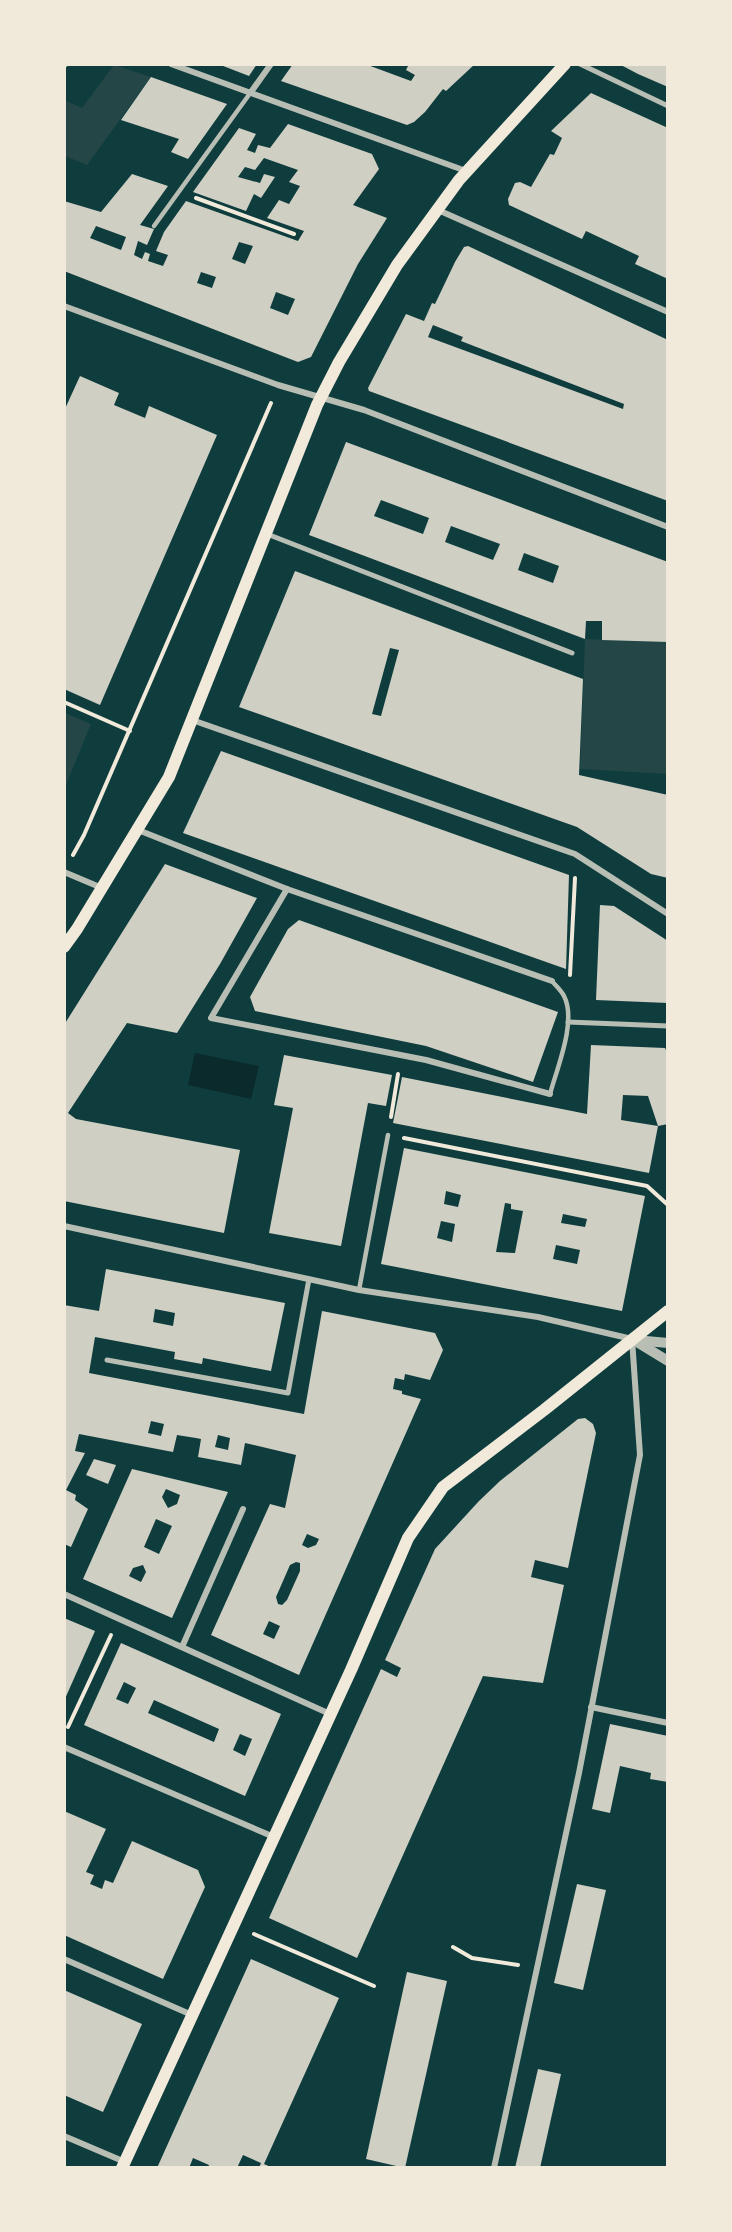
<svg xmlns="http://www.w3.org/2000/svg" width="732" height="2232" viewBox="0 0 732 2232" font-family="'Varela Round',sans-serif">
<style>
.green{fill:#244646}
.water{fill:#0a2a2b}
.building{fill:#cfcfc3;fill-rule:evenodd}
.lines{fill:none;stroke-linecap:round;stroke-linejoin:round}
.path{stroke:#f1e9da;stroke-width:4}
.service{stroke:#b8beb3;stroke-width:4.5}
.pedestrian{stroke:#b8beb3;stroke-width:5}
.minor{stroke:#b8beb3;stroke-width:6}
.tertiary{stroke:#b8beb3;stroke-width:10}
.secondary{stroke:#f1e9da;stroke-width:12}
</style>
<rect width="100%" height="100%" fill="#0f3d3e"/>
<!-- green -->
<g class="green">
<polygon points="114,65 151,77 87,165 65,156 64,100 82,108"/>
<polygon points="585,639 667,642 667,774 580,769"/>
<polygon points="65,713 91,724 65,787"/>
</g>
<!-- water -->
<polygon class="water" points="195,1053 259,1066 251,1099 188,1085"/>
<!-- building -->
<g class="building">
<polygon points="218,64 257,64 249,76"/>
<polygon points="293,64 365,64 411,81 415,75 406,70 409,64 475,64 446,91 443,89 425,112 414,122 407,125 281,81"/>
<polygon points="619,64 668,64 668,87 638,74"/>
<polygon points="151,77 227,104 188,159 171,152 179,139 121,120"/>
<polygon points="591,93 668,128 668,279 635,264 639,256 586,231 582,239 509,205 508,199 515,183 520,182 531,187 550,154 554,155 562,138 551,131"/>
<path d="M288,124l84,30 7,15 -26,36 34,13 -29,46 -47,93 -13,5 -234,-91v-70l37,11 31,-38 36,12 -28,39 14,4 -7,16 -9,-4 -4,14 8,4 3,-7 5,2 -2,7 15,5 5,-11 -12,-4 8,-19 22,-31 112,40 6,-10 -37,-13 12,-18 10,4 11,-18 -11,-4 9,-12 -34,-12 -9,12 -10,-3 -7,10 22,6 4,-9 11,3 -14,21 -7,-4 -8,17 -53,-19 46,-64 17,6 -9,16 8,3 3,-8 12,3zM96,226l30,11 -5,13 -31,-12zM239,242l14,4 -8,18 -13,-5zM201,272l15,5 -4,11 -15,-5zM276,292l19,7 -7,16 -18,-7z"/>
<path d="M468,246l200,94v161l-299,-110 -1,-3 38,-74 18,7 8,-18 3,1 20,-42 9,-15zM433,325l30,12 -2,4 163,63 -1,5 -195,-72z"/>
<polygon points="80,376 119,393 114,405 145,418 149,406 217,435 100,705 64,689 64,411"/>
<path d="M346,442l322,120v80l-66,-2v-19h-16l-1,18 -276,-104zM381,500l48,18 -6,16 -49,-18zM451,526l49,18 -7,16 -48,-18zM524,553l35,13 -6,17 -35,-13z"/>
<path d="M295,571l288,108 -4,96 89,20v83l-17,-4 -74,-47 -338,-120zM390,648l9,2 -18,66 -9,-2z"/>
<polygon points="221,751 569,875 566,969 183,833"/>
<polygon points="165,864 257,898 220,964 177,1033 127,1023 68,1113 76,1119 240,1150 224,1233 64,1201 64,1025"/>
<polygon points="600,905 614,906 668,941 668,1003 596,1000"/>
<polygon points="299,920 558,1012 533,1082 426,1046 255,1011 250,997 288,929"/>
<path d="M591,1045l74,3 3,7v69l-10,2 -9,47 -256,-50 9,-46 185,37zM623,1095l25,1 10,30 -37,-6z"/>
<polygon points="284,1055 392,1075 386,1106 368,1103 341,1246 269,1233 293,1108 274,1105"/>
<path d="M404,1148l241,48 -23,115 -241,-47zM446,1191l15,4 -3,12 -14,-3zM505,1203l6,1v5l12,2 -8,42 -19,-1zM563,1214l24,5 -2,8 -24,-4zM441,1221l14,3 -3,18 -15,-4zM556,1245l24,5 -3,14 -24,-5z"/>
<path d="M106,1269l179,34 -14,68 -68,-13 -1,6 -28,-5 1,-7 -80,-15 -6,36 215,41 18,-103 113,22 8,17 -13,30 -25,-6 -1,6 -9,-2 -2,11 9,2v3l19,5 -122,276 -88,-40 59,-131 15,4 11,-53 -51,-12 -4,22 -43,-8 3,-18 -5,-1 -19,-3 -4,17 -94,-18 -4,17 10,2 -19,37 10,5 -1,5 13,9 -17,38 -7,-3v-239l35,6zM155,1309l20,4 -2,13 -20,-4zM151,1421l13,3 -3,12 -13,-3zM218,1435l12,3 -2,12 -13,-3zM307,1534l12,5 -3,6 -8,3 -6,-3zM296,1562l4,1v8l-13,29 -5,5 -4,-1 -2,-7 14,-32zM269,1621l11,5 -6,13 -11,-5z"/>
<polygon points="585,1418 593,1424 596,1433 568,1568 535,1560 531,1577 564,1585 543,1683 483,1676 357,1958 269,1918 381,1669 397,1677 401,1668 385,1660 435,1549 479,1501 500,1481 578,1419"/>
<polygon points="94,1459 116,1465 108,1484 86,1475"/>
<path d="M132,1469l96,23 -56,126 -89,-39zM166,1489l14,6 -3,9 -9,4 -6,-11zM156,1519l16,7 -13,28 -15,-7zM143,1565l3,7 -5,10 -12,-6 4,-8z"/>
<polygon points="64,1618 95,1631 64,1701"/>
<path d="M121,1643l160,71 -36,82 -161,-71zM124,1682l12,6 -8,16 -12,-5zM154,1700l65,29 -5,13 -66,-29zM240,1734l12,5 -7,17 -12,-6z"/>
<polygon points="610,1724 668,1736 668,1782 650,1779 651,1773 620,1766 610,1813 592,1809"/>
<polygon points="64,1811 106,1829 86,1872 94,1875 90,1884 95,1886 102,1889 105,1880 113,1883 132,1841 198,1870 205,1887 163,1979 64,1935"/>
<polygon points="577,1884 606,1890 583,1990 554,1983"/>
<polygon points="251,1959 339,1998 264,2164 273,2168 259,2168 261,2163 243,2155 237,2168 208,2168 209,2165 193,2158 189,2168 157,2168"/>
<polygon points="407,1972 447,1981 405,2168 366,2159"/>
<polygon points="64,1990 142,2024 103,2112 64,2095"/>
<polygon points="538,2069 561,2074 540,2168 515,2168"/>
</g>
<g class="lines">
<!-- path -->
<g class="path">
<polyline points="196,198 294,234"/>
<polyline points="64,702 130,731"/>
<polyline points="73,855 84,835 271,403"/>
<polyline points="570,975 575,878"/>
<polyline points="391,1117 398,1074"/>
<polyline points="404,1138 647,1186 668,1205"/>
<polyline points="68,1727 111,1635"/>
<polyline points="254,1934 374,1986"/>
<polyline points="453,1947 472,1958 518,1965"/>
</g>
<!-- service -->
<g class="service">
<polyline points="154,226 251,92"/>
<path d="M550,1094c7,-26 27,-73 14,-98 -3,-6 -9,-11 -12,-15"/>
<polyline points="359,1290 388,1135"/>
</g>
<!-- pedestrian -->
<g class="pedestrian">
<polyline points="580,64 668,106"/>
<polyline points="64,66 66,64"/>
<polyline points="267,534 572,653"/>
<polyline points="568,1022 668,1026"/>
<polyline points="107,1360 288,1393 309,1279"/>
</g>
<!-- minor -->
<g class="minor">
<polyline points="171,64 466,171"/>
<polyline points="251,92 271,64"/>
<polyline points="438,210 668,312"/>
<polyline points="64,306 278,385 364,410 668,527"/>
<polyline points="192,720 575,854 668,914"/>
<polyline points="138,830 287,889 552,981"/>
<polyline points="64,872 102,888"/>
<polyline points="287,889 211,1018 426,1060 550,1094"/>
<polyline points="64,1226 359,1290 538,1317 632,1339 640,1455 579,1773 494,2168"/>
<polyline points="64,1594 330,1714"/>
<polyline points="182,1647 243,1509"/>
<polyline points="591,1707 668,1723"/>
<polyline points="64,1747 274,1837"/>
<polyline points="64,1959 192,2015"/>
<polyline points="64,2136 125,2162"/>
</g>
<!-- tertiary -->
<g class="tertiary">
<polyline points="632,1339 668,1361"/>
<polyline points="635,1340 668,1343"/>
</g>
<!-- secondary -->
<g class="secondary">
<polyline points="64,947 77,929 169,777 317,405 339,362 397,265 459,180 565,64"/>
<polyline points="122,2168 351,1670 408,1538 443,1487 544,1410 668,1311"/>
</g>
</g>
<!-- border -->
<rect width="732" height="2232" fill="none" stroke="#f1e9da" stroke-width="132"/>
</svg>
